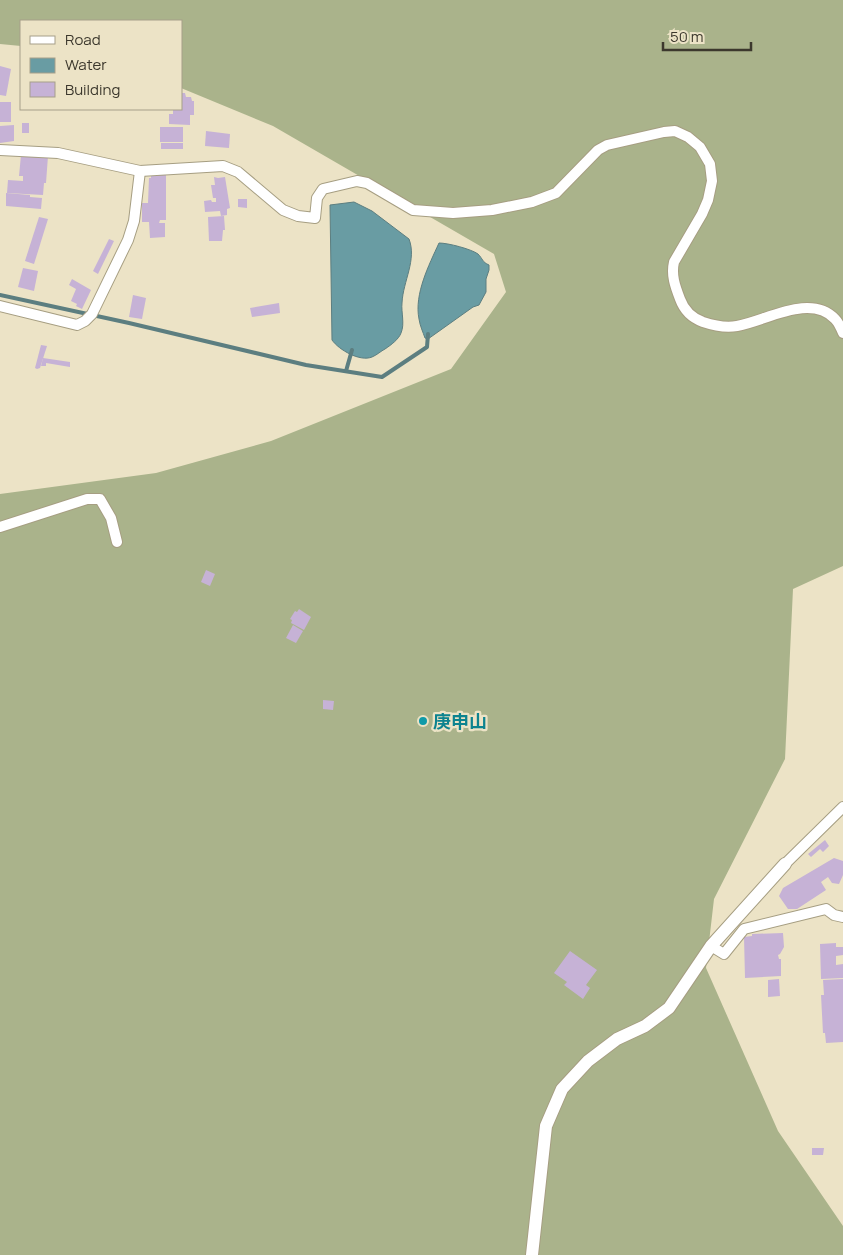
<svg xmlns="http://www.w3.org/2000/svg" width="843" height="1255" viewBox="0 0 843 1255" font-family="Manrope,'Noto Sans JP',sans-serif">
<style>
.forest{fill:#aab38b}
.water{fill:#699ca3;stroke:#5c7e80}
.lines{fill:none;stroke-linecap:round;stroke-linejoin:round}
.stream{stroke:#5c7e80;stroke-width:4}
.building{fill:#c6b2d6}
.minor-casing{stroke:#a69e82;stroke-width:12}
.tertiary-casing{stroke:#a69e82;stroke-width:14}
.minor{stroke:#fff;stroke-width:10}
.tertiary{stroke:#fff;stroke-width:12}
.culture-dot{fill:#0f9aa8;stroke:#ece3c6;stroke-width:2}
.labels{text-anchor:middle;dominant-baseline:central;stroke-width:4.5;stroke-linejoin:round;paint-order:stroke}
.culture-label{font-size:18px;font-weight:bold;fill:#0d838f;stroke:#ece3c6;text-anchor:start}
</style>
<rect width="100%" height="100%" fill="#ece3c6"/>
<!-- forest -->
<polygon class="forest" points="0,0 843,0 843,566 793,589 785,759 714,899 706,968 778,1131 843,1226 843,1255 0,1255 0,494 156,473 271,441 451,369 506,292 494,254 273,126 181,88 181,21 21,21 21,46 0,44"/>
<!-- water -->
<g class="water">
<path d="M354,202l18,9 37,28c8,21 -6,42 -7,64 -1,9 3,21 -1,30 -2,6 -10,12 -16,16 -4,2 -8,6 -13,8 -12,5 -33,-7 -40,-17l-2,-135z"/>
<path d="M439,243c9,0 32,6 39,11 5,5 4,8 11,11v5l-3,9v13l-7,13 -6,2 -45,32 -3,-1c-2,-6 -5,-12 -6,-19 -5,-25 10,-54 20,-76z"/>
</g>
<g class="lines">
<!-- stream -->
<g class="stream">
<polyline points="0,295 129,323 306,365 382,377 427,347 428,334"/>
<polyline points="346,371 352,350"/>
</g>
</g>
<!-- building -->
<g class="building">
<polygon points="0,66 11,69 6,96 0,95"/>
<polygon points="181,93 185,93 186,97 191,97 192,101 194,101 194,115 190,115 190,125 169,124 169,114 173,114 173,109 181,109"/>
<rect x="0" y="102" width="11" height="20"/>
<rect x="22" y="123" width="7" height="10"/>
<polygon points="14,125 14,141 0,143 0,126"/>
<rect x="160" y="127" width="23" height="15"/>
<polygon points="206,131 230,134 229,148 205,146"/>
<rect x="161" y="143" width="22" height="6"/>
<polygon points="21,155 48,156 46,183 44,183 43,195 7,193 8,180 23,181 23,176 19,176"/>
<polygon points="166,174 166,220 160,220 159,223 165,223 165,237 150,238 149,222 142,222 142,203 148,203 149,178 151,178 151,176"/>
<polygon points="214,177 218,178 225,177 230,208 227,209 227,215 221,216 220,211 205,212 204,201 211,200 212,202 216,202 216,198 213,198 211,185 215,185"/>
<polygon points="6,193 30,195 30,197 42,198 41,209 6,206"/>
<polygon points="238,199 247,199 247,208 238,207"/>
<polygon points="224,216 225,230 223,230 222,241 209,241 208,217"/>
<polygon points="39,217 48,219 34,264 25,261"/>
<polygon points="109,239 114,241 98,274 93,271"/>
<polygon points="23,268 38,271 34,291 18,287"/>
<polygon points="72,279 91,290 82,309 76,306 77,304 71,301 76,289 69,285"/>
<polygon points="133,295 146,298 142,319 129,317"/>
<polygon points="279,303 280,313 252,317 250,308"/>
<polygon points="41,345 47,346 40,368 37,369 35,368"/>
<polygon points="43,358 70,362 70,367 46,363 46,366 41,366"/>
<polygon points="206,570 215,574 210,586 201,582"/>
<polygon points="299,609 311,617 304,630 291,623 292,620 290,619 295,611 297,612"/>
<polygon points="293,625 303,631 296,643 286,638"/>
<polygon points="323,700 334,701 333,710 323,709"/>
<polygon points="825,840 829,846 823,852 820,849 811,857 808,854"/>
<polygon points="834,858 843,861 843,875 839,884 832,883 828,877 821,882 826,890 797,909 788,909 779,896 783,888"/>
<polygon points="783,933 784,947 780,954 778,955 779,959 781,959 781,976 745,978 744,937 752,936 752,934"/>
<polygon points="836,943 836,947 843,947 843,955 836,956 836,965 843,964 843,978 821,979 820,944"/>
<polygon points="570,951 597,970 586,985 590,988 583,999 564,985 567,982 554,973"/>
<polygon points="779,979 780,996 768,997 768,980"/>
<polygon points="843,979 843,1042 826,1043 825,1033 823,1033 821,995 824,995 823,980"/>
<polygon points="812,1148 824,1148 823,1155 812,1155"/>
</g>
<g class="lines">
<defs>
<g id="minor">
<path d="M0,150l58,3 82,18 83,-5 15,6 45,38 15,6 17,2 2,-20 6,-9 34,-8 10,2 46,27 40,3 39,-3 40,-8 24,-9 42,-43 9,-5 57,-13 11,-1 13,6 12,10 10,17 2,17 -4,19 -6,14 -28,48c-3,13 1,24 6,37 4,11 12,19 23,23 12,4 23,6 34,4 29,-5 73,-33 98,-7 4,4 6,9 8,14"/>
<polyline points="0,306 77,325 85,321 92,314 128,240 134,221 140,171"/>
<polyline points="0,527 87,499 100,499 111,518 117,542"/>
<polyline points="785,864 843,807"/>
<polyline points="711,946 724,954 744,929 826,909 834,915 843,917"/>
</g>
<polyline id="tertiary" points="532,1255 546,1126 562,1089 588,1061 617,1039 645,1026 669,1008 711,946 785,864"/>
</defs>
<!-- minor casing -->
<use href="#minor" class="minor-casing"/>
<!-- tertiary casing -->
<use href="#tertiary" class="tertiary-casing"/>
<!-- minor -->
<use href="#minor" class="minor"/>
<!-- tertiary -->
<use href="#tertiary" class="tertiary"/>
</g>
<!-- markers -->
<circle class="culture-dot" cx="423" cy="721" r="5"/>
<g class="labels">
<!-- culture labels -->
<g class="culture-label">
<text x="433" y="721">庚申山</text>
</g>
</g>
<!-- legend -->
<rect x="20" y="20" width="162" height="90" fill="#ece3c6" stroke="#a69f89"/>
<rect x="30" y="36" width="25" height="8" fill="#ffffff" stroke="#a69f89"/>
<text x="65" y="45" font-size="15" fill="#3c382d">Road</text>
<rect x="30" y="58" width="25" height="15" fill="#699ca3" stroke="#a69f89"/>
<text x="65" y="70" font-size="15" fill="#3c382d">Water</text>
<rect x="30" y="82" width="25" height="15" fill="#c6b2d6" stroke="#a69f89"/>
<text x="65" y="95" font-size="15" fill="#3c382d">Building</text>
<!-- scale -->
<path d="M663 42v8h88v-8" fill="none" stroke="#3c382d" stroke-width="2.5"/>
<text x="670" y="42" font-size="15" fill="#3c382d" stroke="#ece3c6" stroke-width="4" paint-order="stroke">50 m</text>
</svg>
